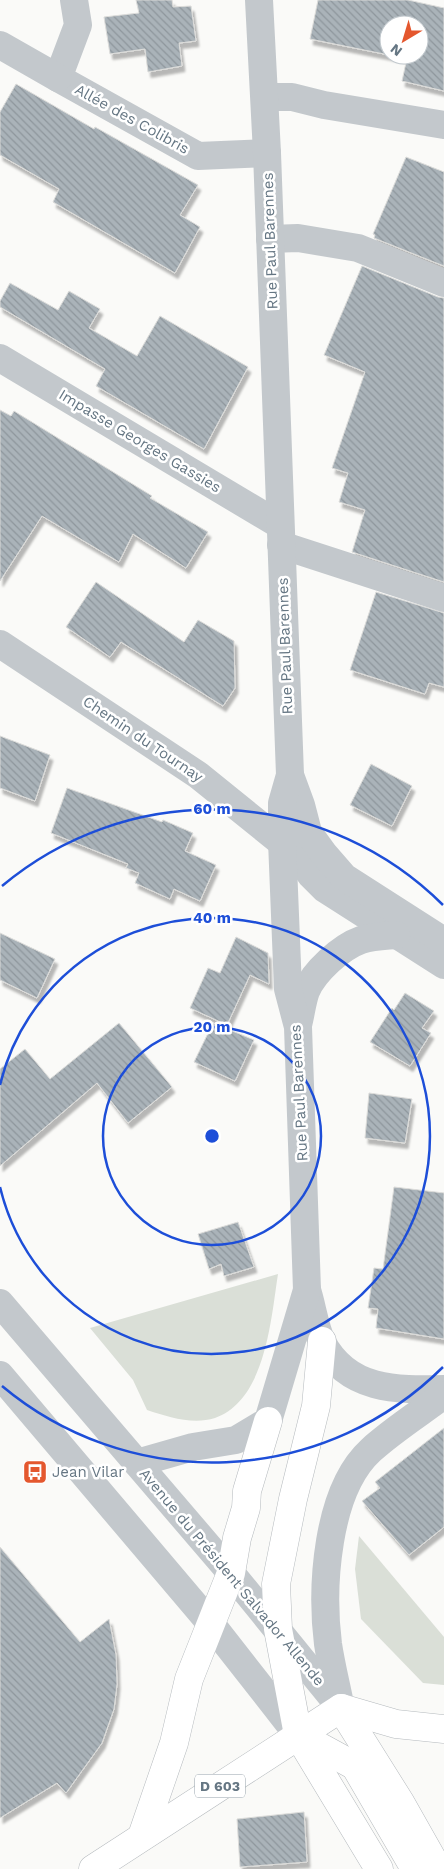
<svg xmlns="http://www.w3.org/2000/svg" width="444" height="1869" viewBox="0 0 444 1869" font-family="'Work Sans',sans-serif">
<style>
.grass{fill:#dadfd7}
.building{fill:url(#building-back-hatch);stroke:#dcdcda;filter:url(#shadow)}
.lines{fill:none;stroke-linecap:round;stroke-linejoin:round}
.major-casing{stroke:#b5babe;stroke-width:29}
.minor{stroke:#c3c8cc;stroke-width:28}
.major{stroke:#fff;stroke-width:28}
.ring{fill:none;stroke:#1d4ed8;stroke-width:2.5}
.labels{text-anchor:middle;dominant-baseline:central;stroke-width:5;stroke-linejoin:round;paint-order:stroke}
.shield{fill:#fff;stroke:#939fa8;stroke-width:1}
.shield-label{font-size:14px;font-weight:bold;fill:#657683}
.street-label{font-size:15px;fill:#657683;stroke:#fff}
.poi-label{font-size:15px;fill:#657683;stroke:#fff;text-anchor:start}
.centre{fill:#1d4ed8;stroke:#fff;stroke-width:2.5}
.ring-label{font-size:15px;text-anchor:middle;font-weight:bold;fill:#1d4ed8;stroke:#fff;stroke-width:5;stroke-linejoin:round;paint-order:stroke}
</style>
<defs>
<pattern id="building-back-hatch" width="6" height="6" patternUnits="userSpaceOnUse" patternTransform="scale(1.25)"><rect width="6" height="6" fill="#aab3b9"/><path d="M-1 5l2 2M0 0l6 6M5-1l2 2" fill="none" stroke="#8e969c"/></pattern>
<filter id="shadow"><feDropShadow dx="3" dy="5.5" stdDeviation="1" flood-color="#0004"/></filter>
</defs>
<rect width="100%" height="100%" fill="#fafaf8"/>
<!-- grass -->
<g class="grass">
<path d="M278,1274c-7,44 -12,126 -63,144 -22,7 -47,-1 -68,-8l-14,-30 -43,-52z"/>
<polygon points="359,1536 444,1637 444,1685 423,1683 361,1619 355,1569"/>
</g>
<!-- building -->
<g class="building">
<polygon points="136,0 172,0 173,7 191,6 196,41 179,43 182,66 148,72 145,49 110,54 104,17 139,13"/>
<polygon points="318,0 408,0 444,8 444,91 402,81 407,58 389,55 419,55 419,25 389,25 389,55 310,39"/>
<polygon points="16,84 94,129 95,127 198,185 180,215 200,227 175,273 53,202 59,189 0,155 0,112"/>
<polygon points="406,157 444,172 444,266 374,238 375,235 373,234"/>
<polygon points="362,266 438,297 444,298 444,582 352,552 365,510 339,502 348,473 332,468 365,372 324,355"/>
<polygon points="10,283 58,310 69,291 100,309 89,328 137,356 160,316 248,367 204,449 96,386 105,369 0,307 0,301"/>
<polygon points="0,410 11,416 14,411 152,496 150,498 208,532 186,568 133,534 119,562 42,516 0,581"/>
<polygon points="96,582 184,642 198,620 234,641 235,688 223,706 121,642 110,657 66,627"/>
<polygon points="376,592 444,613 444,687 429,683 425,694 350,670"/>
<polygon points="0,736 50,755 35,801 0,788"/>
<polygon points="371,764 412,786 392,826 350,805"/>
<polygon points="67,788 162,822 163,820 193,833 185,851 216,865 200,901 174,889 170,899 135,883 139,873 126,868 128,864 51,833"/>
<polygon points="0,933 55,959 37,998 0,980"/>
<polygon points="236,937 268,953 269,984 250,975 227,1025 190,1008 208,968 220,973"/>
<polygon points="405,993 434,1011 422,1028 431,1033 410,1066 370,1042 392,1008 394,1010"/>
<polygon points="119,1023 172,1087 128,1123 97,1083 0,1166 0,1069 25,1049 50,1079"/>
<polygon points="213,1023 254,1040 235,1081 194,1062"/>
<polygon points="369,1093 412,1099 405,1143 365,1138"/>
<polygon points="394,1187 444,1193 444,1339 376,1328 378,1309 368,1308 374,1268 383,1269"/>
<polygon points="238,1222 254,1267 224,1276 221,1264 209,1269 198,1234"/>
<polygon points="444,1428 444,1527 409,1555 362,1501 380,1488 375,1482"/>
<polygon points="0,1547 80,1642 109,1619 116,1655 117,1684 114,1709 102,1743 66,1793 57,1783 0,1818"/>
<polygon points="304,1812 307,1862 240,1867 237,1819"/>
</g>
<g class="lines">
<defs>
<g id="major">
<polyline points="322,1341 316,1406 293,1499 276,1584 278,1629 298,1735 379,1869"/>
<polyline points="341,1708 400,1802 438,1869"/>
<polyline points="300,1736 355,1766 415,1869"/>
<polyline points="142,1836 174,1743 189,1679 231,1573 237,1538 246,1508 247,1491 268,1421"/>
<polyline points="93,1869 341,1708 396,1724 444,1729"/>
</g>
</defs>
<!-- major casing -->
<use href="#major" class="major-casing"/>
<!-- minor -->
<g class="minor">
<polyline points="74,0 78,25 58,78 198,156 267,153"/>
<polyline points="0,45 58,78"/>
<polyline points="265,97 292,97 324,105 444,125"/>
<polyline points="270,239 298,238 358,248 444,283"/>
<polyline points="0,358 280,525"/>
<polyline points="281,545 444,598"/>
<polyline points="0,644 198,775 296,854 311,875 325,889 444,965"/>
<polyline points="290,775 301,805 308,832 324,854 344,877 444,941"/>
<path d="M298,1025c3,-11 4,-23 8,-34 8,-19 35,-44 55,-51 12,-4 23,-4 35,-5"/>
<path d="M307,1290c5,15 8,38 15,52 26,49 74,48 122,47"/>
<polyline points="0,1303 231,1573 341,1708"/>
<polyline points="0,1375 211,1624 298,1735"/>
<polyline points="137,1463 193,1447 236,1440 268,1421 307,1290 298,1027 288,989 282,841 282,803 290,775 267,153 259,0"/>
<path d="M340,1704c-4,-20 -9,-40 -12,-60 -7,-56 -2,-153 43,-194 22,-20 49,-37 73,-55"/>
</g>
<!-- major -->
<use href="#major" class="major"/>
</g>
<!-- distance rings -->
<g class="ring">
<circle cx="212" cy="1136" r="109"/>
<path d="M0 1085A218 218 0 1 1 0 1187"/>
<path d="M443 1367A327 327 0 0 1 2 1386M2 886A327 327 0 0 1 443 905"/>
</g>
<!-- icons -->
<defs>
<symbol id="bus-square" viewBox="-11 -11 22 22"><rect x="-9" y="-9" width="18" height="18" rx="4" fill="#e4572e" stroke="#fff"/><path d="M-5-6H5V4H4V6H2V4H-2V6H-4V4H-5ZM-3.5-4V0h7V-4ZM-3.5 1.2v1.5H-2V1.2ZM2 1.2v1.5H3.5V1.2Z" fill="#fff"/></symbol>
</defs>
<g fill-rule="evenodd">
<use href="#bus-square" x="21" y="1458" width="28" height="28"/>
</g>
<g class="labels">
<!-- shield labels -->
<rect class="shield" x="195" y="1774.5" width="50" height="23" rx="4"/>
<g class="shield-label">
<text x="220" y="1786">D 603</text>
</g>
<!-- street labels -->
<g class="street-label">
<text transform="translate(132 119) rotate(29)">Allée des Colibris</text>
<text transform="translate(270 241) rotate(-92)">Rue Paul Barennes</text>
<text transform="translate(140 441) rotate(31)">Impasse Georges Gassies</text>
<text transform="translate(285 646) rotate(-92)">Rue Paul Barennes</text>
<text transform="translate(143 739) rotate(34)">Chemin du Tournay</text>
<text transform="translate(299 1093) rotate(-93)">Rue Paul Barennes</text>
<text transform="translate(232 1577) rotate(50)">Avenue du Président Salvador Allende</text>
</g>
<!-- poi labels -->
<g class="poi-label">
<text x="52" y="1472">Jean Vilar</text>
</g>
</g>
<circle cx="212" cy="1136" r="8" class="centre"/>
<g class="ring-label">
<text x="212" y="814">60 m</text>
<text x="212" y="923">40 m</text>
<text x="212" y="1032">20 m</text>
</g>
<!-- north arrow -->
<g transform="translate(404 40) rotate(218)"><circle r="24" fill="#ffffff" stroke="#c1c8cd"/>
<path d="M0-4L9 19L0 12L-9 19Z" fill="#e4572e"/>
<text y="-8" font-size="14" font-weight="bold" text-anchor="middle" fill="#657683">N</text>
</g>
</svg>
